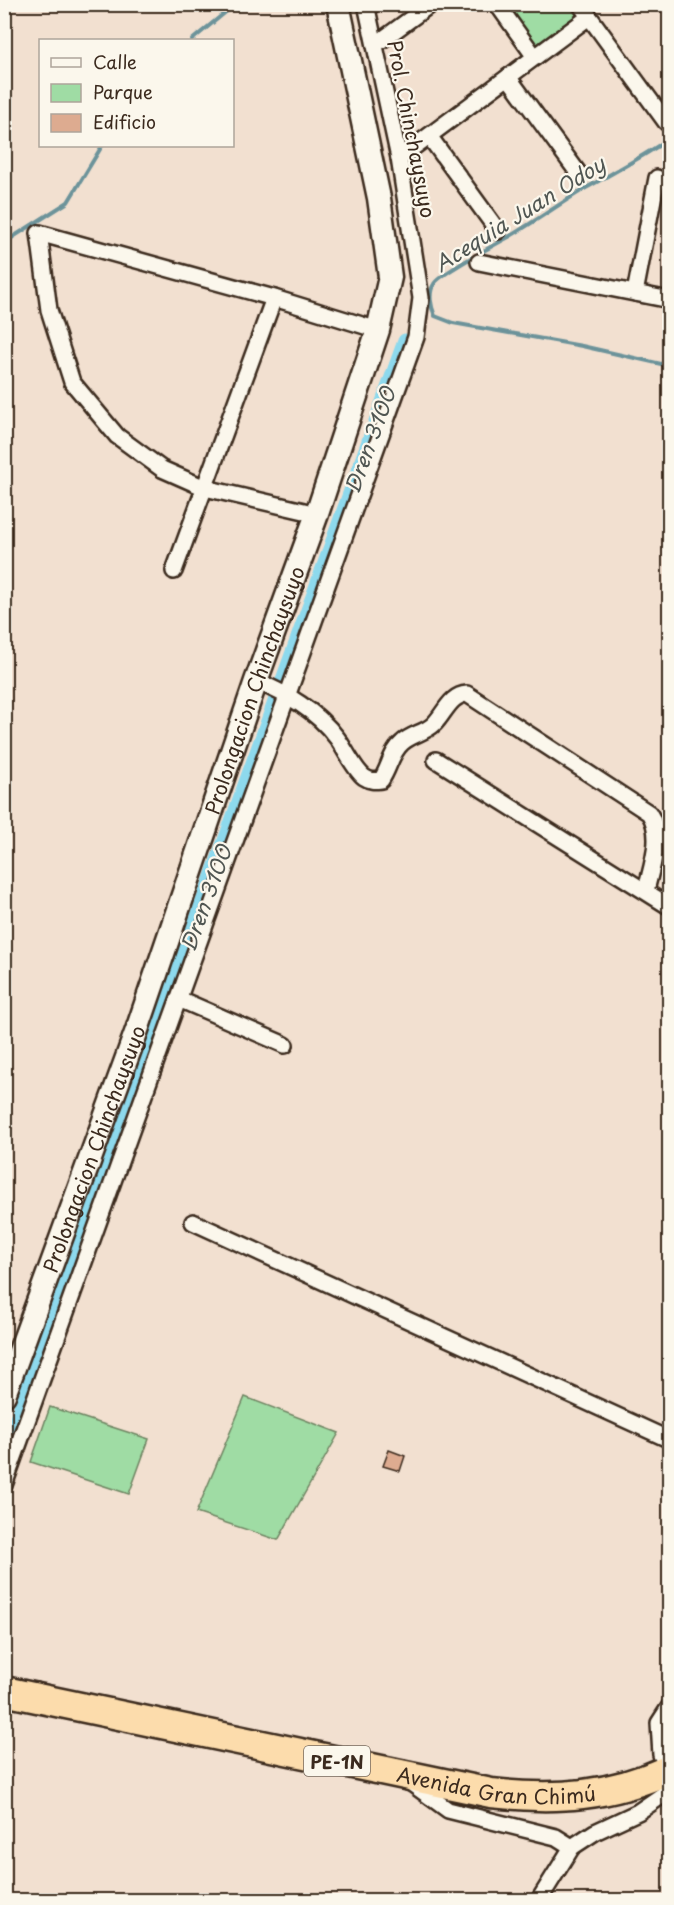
<svg xmlns="http://www.w3.org/2000/svg" width="674" height="1905" viewBox="0 0 674 1905" font-family="'Playpen Sans',sans-serif">
<style>
.green{fill:#9fdca4;stroke:#6d8361;stroke-width:1.5}
.lines{fill:none;stroke-linecap:round;stroke-linejoin:round}
.stream{stroke:#6c939a;stroke-width:4}
.canal{stroke:#8dd9ed;stroke-width:15}
.building{fill:#ddab90;stroke:#3b2a1e;stroke-width:1.5}
.street-casing{stroke:#3b2a1e;stroke-width:20}
.secondary-casing{stroke:#3b2a1e;stroke-width:27}
.highway-casing{stroke:#3b2a1e;stroke-width:33}
.street{stroke:#fbf7ec;stroke-width:15}
.secondary{stroke:#fbf7ec;stroke-width:22}
.highway{stroke:#fcdcac;stroke-width:28}
.labels{text-anchor:middle;dominant-baseline:central;stroke-width:4.5;stroke-linejoin:round;paint-order:stroke}
.shield{fill:#fbf7ec;stroke:#75685c;stroke-width:1.5}
.shield-label{font-size:18px;font-weight:bold;fill:#3b2a1e}
.street-label{font-size:20px;fill:#3b2a1e;stroke:#fbf7ec}
.water-label{font-size:21px;font-style:italic;fill:#505652;stroke:#fbf7ec}
</style>
<rect width="100%" height="100%" fill="#f2e0d0"/>
<filter id="ink" filterUnits="userSpaceOnUse"><feTurbulence type="fractalNoise" baseFrequency=".0167" numOctaves="2"/><feDisplacementMap in="SourceGraphic" scale="12" xChannelSelector="R" yChannelSelector="G"/><feConvolveMatrix kernelMatrix="1 2 1 2 8 2 1 2 1" color-interpolation-filters="sRGB"/></filter>
<g filter="url(#ink)">
<!-- green -->
<g class="green">
<polygon points="501,5 571,5 578,15 533,48"/>
<polygon points="245,1397 339,1433 278,1540 196,1513"/>
<polygon points="50,1407 149,1439 129,1494 31,1462"/>
</g>
<g class="lines">
<!-- stream -->
<g class="stream">
<polyline points="192,40 227,11 227,4"/>
<path d="M670,138c-27,19 -56,34 -84,50 -25,15 -49,32 -74,47 -15,9 -72,38 -78,49 -6,9 -3,23 1,32l18,7 129,23 88,20"/>
<polyline points="4,245 13,237 68,202 102,146"/>
</g>
<!-- canal -->
<polyline class="canal" points="4,1454 405,341"/>
</g>
<!-- building -->
<polygon class="building" points="389,1450 405,1456 400,1471 383,1466"/>
<g class="lines">
<defs>
<g id="street">
<polyline points="497,4 535,57"/>
<polyline points="580,4 666,122"/>
<polyline points="375,45 431,4"/>
<polyline points="508,77 579,174"/>
<polyline points="429,136 498,231"/>
<polyline points="399,158 589,17"/>
<polyline points="479,262 670,300"/>
<polyline points="635,293 657,178"/>
<polyline points="317,514 205,488 162,469 117,436 72,382 49,310 39,233 274,298 378,330"/>
<polyline points="174,571 274,298"/>
<path d="M256,681c31,13 60,29 81,57 8,11 17,31 27,39 6,4 10,4 17,3 8,-11 10,-28 21,-37 9,-9 23,-10 32,-19 11,-11 16,-29 33,-30l182,119c15,23 2,54 -3,78"/>
<polyline points="436,760 670,907"/>
<polyline points="179,999 285,1045"/>
<polyline points="193,1222 670,1440"/>
<polyline points="4,1485 416,337 421,298 399,158 366,4"/>
<polyline points="661,1755 659,1723 670,1706"/>
<polyline points="411,1783 448,1810 556,1837 572,1847"/>
<polyline points="539,1900 572,1847 595,1832 638,1812 670,1790"/>
</g>
<g id="secondary">
<path id="s1" d="M4,1395l133,-365 119,-349 61,-167 61,-184 12,-53 -11,-79 -41,-194"/>
</g>
<g id="highway">
<path id="s2" d="M4,1691l487,102c65,7 118,4 179,-24"/>
</g>
</defs>
<!-- street casing -->
<use href="#street" class="street-casing"/>
<!-- secondary casing -->
<use href="#secondary" class="secondary-casing"/>
<!-- highway casing -->
<use href="#highway" class="highway-casing"/>
<!-- street -->
<use href="#street" class="street"/>
<!-- secondary -->
<use href="#secondary" class="secondary"/>
<!-- highway -->
<use href="#highway" class="highway"/>
</g>
</g>
<g class="labels">
<!-- shield labels -->
<rect class="shield" x="304" y="1746" width="66" height="30" rx="4.5"/>
<g class="shield-label">
<text x="337" y="1761">PE-1N</text>
</g>
<!-- street labels -->
<g class="street-label">
<text transform="translate(412 129) rotate(79)">Prol. Chinchaysuyo</text>
<text stroke="none"><textPath href="#s1" startOffset="748">Prolongacion Chinchaysuyo</textPath></text>
<text stroke="none"><textPath href="#s1" startOffset="262">Prolongacion Chinchaysuyo</textPath></text>
<text stroke="none"><textPath href="#s2" startOffset="502">Avenida Gran Chimú</textPath></text>
</g>
<!-- water labels -->
<g class="water-label">
<text transform="translate(519 213) rotate(-32)">Acequia Juan Odoy</text>
<text transform="translate(369 440) rotate(-70)">Dren 3100</text>
<text transform="translate(205 898) rotate(-70)">Dren 3100</text>
</g>
</g>
<!-- margin -->
<rect width="674" height="1905" fill="none" stroke="#fbf7ec" stroke-width="24"/>
<rect x="12" y="12" width="650" height="1881" fill="none" stroke="#3b2a1e" stroke-width="2" filter="url(#ink)"/>
<!-- legend -->
<rect x="39" y="39" width="195" height="108" fill="#fbf7ec" stroke="#aea59a" stroke-width="1.5"/>
<rect x="51" y="58" width="30" height="9" fill="#fbf7ec" stroke="#aea59a" stroke-width="1.5"/>
<text x="93" y="69" font-size="18" fill="#3b2a1e">Calle</text>
<rect x="51" y="84" width="30" height="18" fill="#9fdca4" stroke="#aea59a" stroke-width="1.5"/>
<text x="93" y="99" font-size="18" fill="#3b2a1e">Parque</text>
<rect x="51" y="114" width="30" height="18" fill="#ddab90" stroke="#aea59a" stroke-width="1.5"/>
<text x="93" y="129" font-size="18" fill="#3b2a1e">Edificio</text>
</svg>
